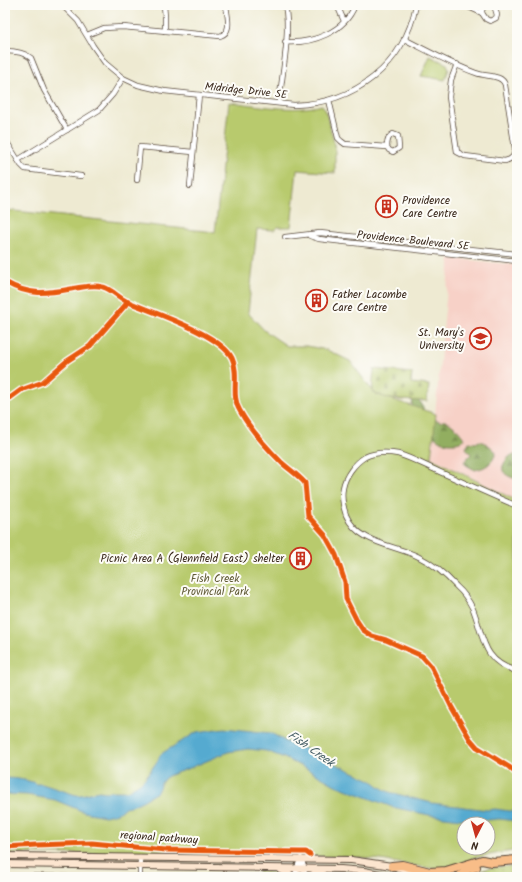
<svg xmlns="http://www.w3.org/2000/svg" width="522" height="882" viewBox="0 0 522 882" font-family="Kalam,sans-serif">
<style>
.built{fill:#f7d1c7}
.grass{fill:url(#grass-dots);stroke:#7a7a46}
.forest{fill:url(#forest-firs);stroke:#666c3f}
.cemetery{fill:url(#cemetery-stones);stroke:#7a7a46}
.green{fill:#b8ca6d;stroke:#7a7a46;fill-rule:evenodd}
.water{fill:#54aad0;stroke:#486a77}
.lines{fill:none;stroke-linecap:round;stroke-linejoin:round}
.minor-casing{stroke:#564739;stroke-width:6}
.tertiary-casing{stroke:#564739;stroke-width:8}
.secondary-casing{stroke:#564739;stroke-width:8}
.motorway-casing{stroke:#564739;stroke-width:10}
.minor{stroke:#fff;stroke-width:4.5}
.tertiary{stroke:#fff;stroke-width:5.5}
.secondary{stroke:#fce5cf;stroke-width:6}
.motorway{stroke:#f8bd88;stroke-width:8}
.cycleway-casing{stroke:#fdfcf7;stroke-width:8}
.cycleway{stroke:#e8590c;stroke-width:5}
.labels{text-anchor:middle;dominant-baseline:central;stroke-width:4;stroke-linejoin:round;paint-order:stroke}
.street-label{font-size:11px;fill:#3b2a1e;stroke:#fdfcf7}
.poi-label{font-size:11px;fill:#3b2a1e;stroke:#fdfcf7;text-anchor:start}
.park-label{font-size:11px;fill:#605a36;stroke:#fdfcf7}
.water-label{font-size:12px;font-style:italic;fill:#455d65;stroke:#fdfcf7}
</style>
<defs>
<pattern id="grass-dots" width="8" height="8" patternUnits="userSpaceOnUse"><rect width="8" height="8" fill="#b8ca6d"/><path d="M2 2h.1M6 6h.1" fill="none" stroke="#97a459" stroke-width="1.8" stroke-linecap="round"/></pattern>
<pattern id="forest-firs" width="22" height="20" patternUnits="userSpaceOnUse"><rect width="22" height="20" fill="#92ae60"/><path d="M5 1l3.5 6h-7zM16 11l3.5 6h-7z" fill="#788e4f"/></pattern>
<pattern id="cemetery-stones" width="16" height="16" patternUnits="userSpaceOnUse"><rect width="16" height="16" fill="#b8ca6d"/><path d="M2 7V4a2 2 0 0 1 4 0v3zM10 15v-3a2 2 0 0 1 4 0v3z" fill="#97a459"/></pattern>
</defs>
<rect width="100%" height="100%" fill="#fdfcf7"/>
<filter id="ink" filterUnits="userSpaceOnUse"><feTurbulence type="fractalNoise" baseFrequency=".025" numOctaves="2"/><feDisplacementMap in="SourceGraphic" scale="8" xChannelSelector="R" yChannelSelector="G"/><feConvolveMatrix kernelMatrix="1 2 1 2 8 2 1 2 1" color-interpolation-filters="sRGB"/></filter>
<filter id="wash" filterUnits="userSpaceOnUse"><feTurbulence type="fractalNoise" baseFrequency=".012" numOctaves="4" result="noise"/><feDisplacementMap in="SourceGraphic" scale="16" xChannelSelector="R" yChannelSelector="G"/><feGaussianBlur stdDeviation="0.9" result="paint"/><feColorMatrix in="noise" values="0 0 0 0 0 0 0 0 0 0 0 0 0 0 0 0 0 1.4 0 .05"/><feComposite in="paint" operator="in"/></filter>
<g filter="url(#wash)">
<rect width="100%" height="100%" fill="#eeead2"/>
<!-- built -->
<polygon class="built" points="450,258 517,265 517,501 431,457"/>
<!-- grass -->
<path class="grass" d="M517,866v5l-4,6h-43c13,-11 31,-10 47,-11z"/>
<!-- forest -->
<g class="forest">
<path d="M413,400h5c5,4 6,8 5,14 6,2 10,5 16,7 4,2 1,-1 6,0 6,1 18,14 19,18 -5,5 -9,4 -15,4 -19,-2 -25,-19 -34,-34l-3,-4z"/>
<path d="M479,441c6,1 13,6 17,11 -3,12 -11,16 -21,18l-9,-5 -2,-3 7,-8 -5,-6 3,-6 7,1z"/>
<path d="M512,455h3l-1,5 3,1v18c-9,-2 -19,-7 -12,-17 2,-3 3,-5 7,-7z"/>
</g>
<!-- cemetery -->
<path class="cemetery" d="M374,369l38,4 -1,10 18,2 -2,16c-15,-1 -46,1 -55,-11z"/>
<!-- green -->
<g class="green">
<polygon points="430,56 447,64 449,69 445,80 421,76"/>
<path d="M229,102c28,3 65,11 93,3l3,4 10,37v27l-38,-3 -6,57h-13l-4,3 -17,-1 -9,84 17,18 22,15h20l20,4 23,11 25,33 61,20 -5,44 86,43v349l-45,8v2l-31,10 -66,-11 -24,-2 -346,-4v-643l210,22zM464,824h24v24h-24z"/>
<polygon points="258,871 279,873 289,877 270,877 259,875"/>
</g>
<!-- water -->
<path class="water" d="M224,728l47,5 21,12 15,4 14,6 6,5 44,20 9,7 9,5 43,11 56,7 7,-1 22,3v9l-18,-2 -23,2 -47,-6 -37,-8 -57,-22 -30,-17 -23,-11 -16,-6 -18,-2 -20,3 -38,16 -20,7 -5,3 -4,5 -4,9 -13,8 -10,5 -9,2 -7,6 -13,3 -21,-4 -29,-12 -28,-5 -22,-1v-16c7,0 26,2 31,6h6l34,11h5l18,-4 8,1 5,-1h15l13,-8 6,-6 12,-17 2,-5 4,-3 33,-20z"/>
</g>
<g filter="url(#ink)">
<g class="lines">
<defs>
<g id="minor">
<path d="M62,5l16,16 15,25 12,17 18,15 15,7 26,6 130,14c61,-2 110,-39 122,-100"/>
<polyline points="164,5 165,17 165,31"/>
<polyline points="337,5 344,21"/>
<polyline points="464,5 482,13 486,19 490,21 496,18 497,15 494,5"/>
<polyline points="482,13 482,10 485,5"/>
<path d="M87,35l17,-7 19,-1 97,9c13,-4 7,-20 6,-31"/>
<path d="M404,39c24,12 47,25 72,34 10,4 26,1 29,12l10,64c0,7 -3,10 -10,12l-40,-5 -8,-4 -8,-55 2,-17 6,-16"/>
<path d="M285,42c27,2 60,-10 70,-37"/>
<path d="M5,51c9,0 19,1 26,7l13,32 23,40"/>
<path d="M329,100l9,38 3,3 4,3 42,3 2,3 4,2 6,-4 -1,-12 -5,-2c-5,2 -6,7 -6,13"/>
<path d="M279,103c3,-28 12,-71 6,-98"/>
<polyline points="5,139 21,165 25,169 81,176"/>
<polyline points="18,160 99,110 113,94 123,78"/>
<polyline points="137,180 140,147 193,152"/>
<polyline points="190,186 199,95"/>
<polyline points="310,236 319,239 336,241 517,261"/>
<polyline points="285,237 320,233 517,254"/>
<path d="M517,506c-26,-11 -52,-23 -77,-34 -14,-6 -28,-14 -42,-18 -11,-2 -23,-2 -33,3 -10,6 -20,19 -22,31 -2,9 0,18 3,27 12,29 49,30 73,42 15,7 27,18 38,30 7,6 12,14 16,22 11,28 9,53 44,62"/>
<polyline points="5,876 71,877"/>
<polyline points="140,877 140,857"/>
</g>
<g id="tertiary">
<polyline points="301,859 304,869 304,877"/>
<polyline points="296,877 297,869 301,859"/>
</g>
<g id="secondary">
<polyline points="5,856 351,860 392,866 427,877"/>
<polyline points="5,864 341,869 364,871 396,877"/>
<polyline points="281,870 290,874 293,877"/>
<polyline points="309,877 315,873 322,871"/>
</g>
<g id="motorway">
<polyline points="392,866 402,865 430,872 446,871 482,860 492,862 517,860"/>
<polyline points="459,877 468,869 476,867"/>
<polyline points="515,877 517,875"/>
</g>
</defs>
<!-- minor casing -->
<use href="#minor" class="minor-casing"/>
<!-- tertiary casing -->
<use href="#tertiary" class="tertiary-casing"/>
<!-- secondary casing -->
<use href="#secondary" class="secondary-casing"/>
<!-- motorway casing -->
<use href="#motorway" class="motorway-casing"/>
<!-- minor -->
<use href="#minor" class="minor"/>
<!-- tertiary -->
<use href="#tertiary" class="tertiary"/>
<!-- secondary -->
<use href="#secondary" class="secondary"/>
<!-- motorway -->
<use href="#motorway" class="motorway"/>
<defs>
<g id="cycleway">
<path d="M5,282c26,15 43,11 71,6 9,-1 18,-4 27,-1 8,2 15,10 23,14 25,11 94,33 106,57 8,17 -2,37 8,53 11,20 26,36 42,52 8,7 16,12 23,20l3,33 17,19 11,20 9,27 1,17 11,22 6,9 9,6 14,4 36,16 9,10 20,40 19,33 7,8 32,20 8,7"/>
<polyline points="5,397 10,398 21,390 43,382 67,361 90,346 128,302"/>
<polyline points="5,847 36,845 92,843 166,850 300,852 306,852 310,855"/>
</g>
</defs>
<!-- cycleway casing -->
<use href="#cycleway" class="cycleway-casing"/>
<!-- cycleway -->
<use href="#cycleway" class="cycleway"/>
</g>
</g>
<!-- icons -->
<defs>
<symbol id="building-ring" viewBox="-11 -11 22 22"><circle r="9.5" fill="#fdfcf7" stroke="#c8321e" stroke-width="1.5"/><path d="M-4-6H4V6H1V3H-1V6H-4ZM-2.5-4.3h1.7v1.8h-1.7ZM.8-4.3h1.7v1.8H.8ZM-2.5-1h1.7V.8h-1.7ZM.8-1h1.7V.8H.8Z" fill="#c8321e"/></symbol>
<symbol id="university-ring" viewBox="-11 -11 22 22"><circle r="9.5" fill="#fdfcf7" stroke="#c8321e" stroke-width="1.5"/><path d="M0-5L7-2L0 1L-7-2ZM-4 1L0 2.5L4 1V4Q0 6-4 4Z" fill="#c8321e"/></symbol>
</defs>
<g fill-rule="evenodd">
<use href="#building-ring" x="374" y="194" width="25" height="25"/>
<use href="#building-ring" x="304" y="288" width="25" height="25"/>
<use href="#university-ring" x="468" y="326" width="25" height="25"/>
<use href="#building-ring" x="288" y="546" width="25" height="25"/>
</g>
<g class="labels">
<!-- street labels -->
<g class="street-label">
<text transform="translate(246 91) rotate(6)">Midridge Drive SE</text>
<text transform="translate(413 241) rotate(6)">Providence Boulevard SE</text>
<text transform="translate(159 838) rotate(4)">regional pathway</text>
</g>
<!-- poi labels -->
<g class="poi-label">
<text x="402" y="201">Providence<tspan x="402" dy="13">Care Centre</tspan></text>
<text x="332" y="295">Father Lacombe<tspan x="332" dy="13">Care Centre</tspan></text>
<text x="464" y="333" text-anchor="end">St. Mary's<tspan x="464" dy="13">University</tspan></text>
<text x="284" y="559" text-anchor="end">Picnic Area A (Glennfield East) shelter</text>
</g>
<!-- park labels -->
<g class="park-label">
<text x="215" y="579">Fish Creek<tspan x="215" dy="13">Provincial Park</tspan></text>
</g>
<!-- water labels -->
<g class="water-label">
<text transform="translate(311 749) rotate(35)">Fish Creek</text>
</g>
</g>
<!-- margin -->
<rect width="522" height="882" fill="none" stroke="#fdfcf7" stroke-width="20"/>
<!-- north arrow -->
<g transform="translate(476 836) rotate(186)"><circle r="19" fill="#fdfcf7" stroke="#afa8a0"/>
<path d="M0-3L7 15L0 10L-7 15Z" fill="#c8321e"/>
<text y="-6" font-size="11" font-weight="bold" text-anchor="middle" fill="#3b2a1e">N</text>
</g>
</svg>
